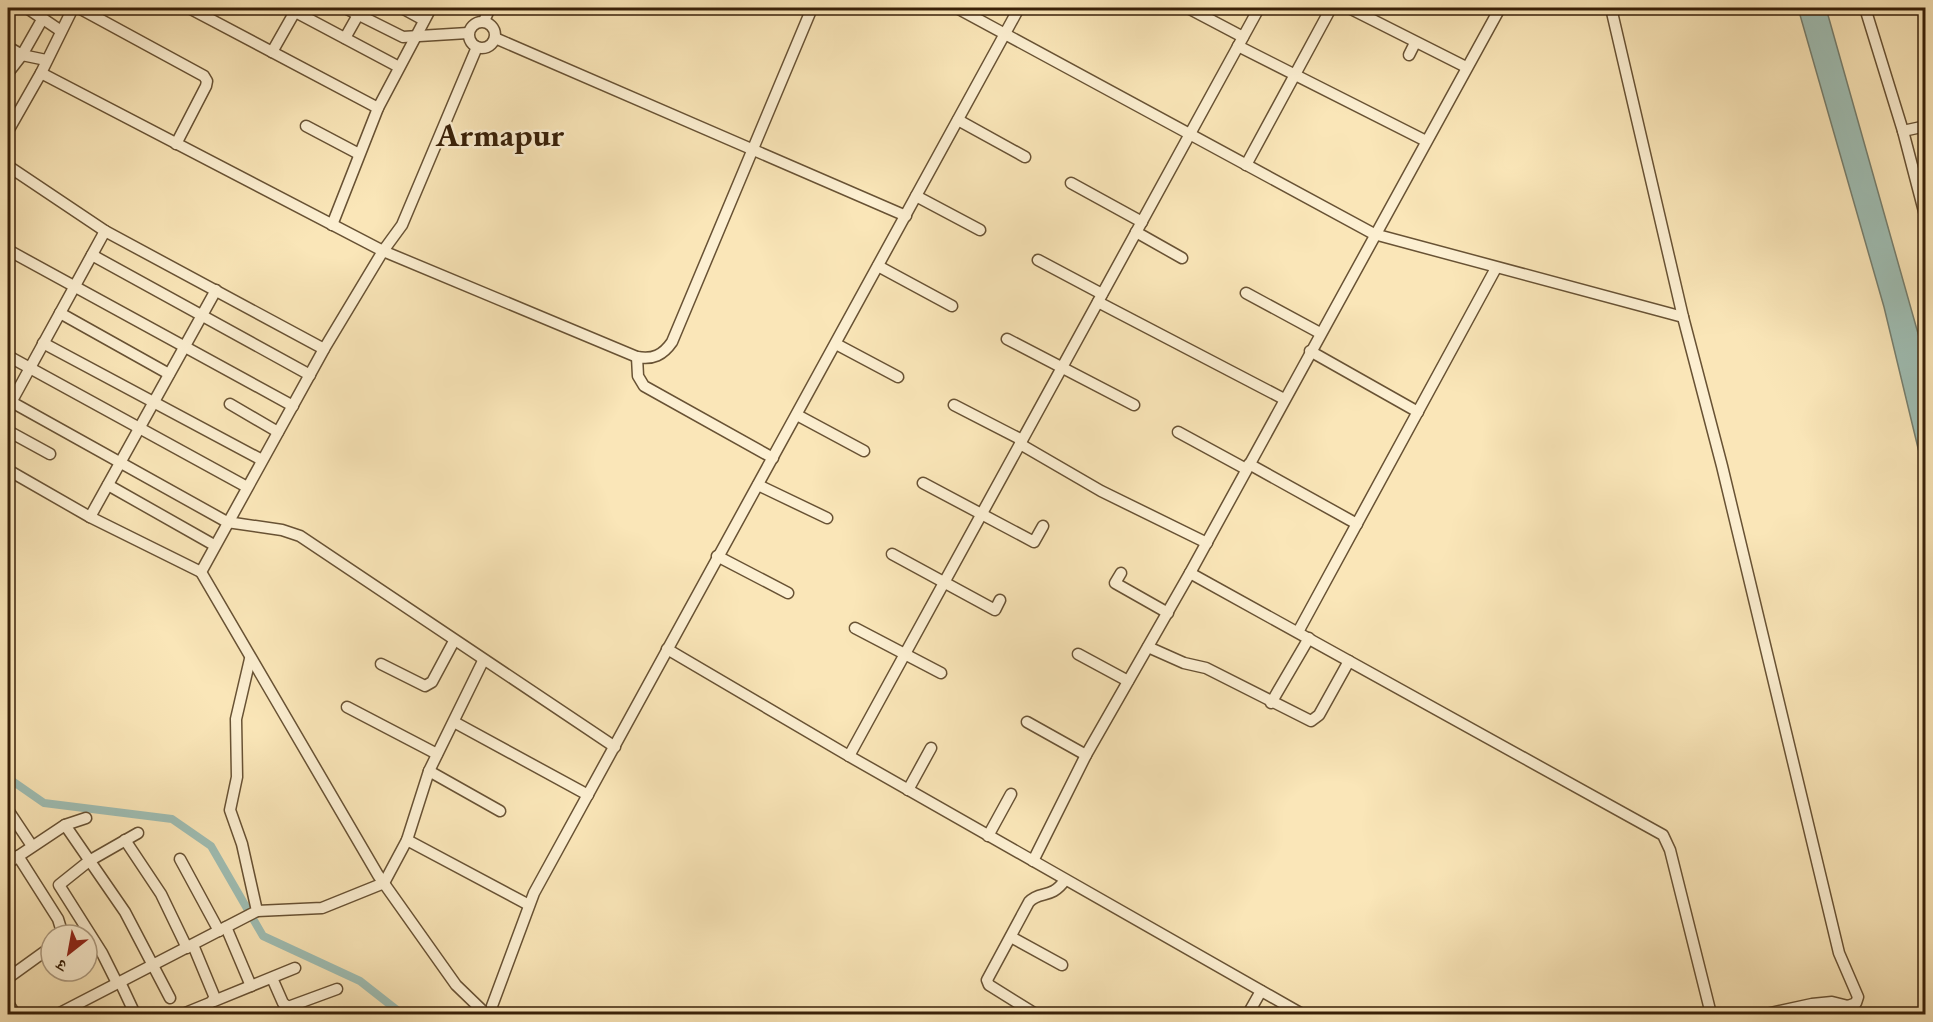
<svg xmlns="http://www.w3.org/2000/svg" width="1933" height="1022" viewBox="0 0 1933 1022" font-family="'EB Garamond','Noto Serif Devanagari',serif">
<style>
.water{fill:#9fbeb4;stroke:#767f6f;stroke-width:1.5}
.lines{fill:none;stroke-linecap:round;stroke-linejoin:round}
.canal{stroke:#9fbeb4;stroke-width:8}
.minor-casing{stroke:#685234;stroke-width:13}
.minor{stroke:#fcefd1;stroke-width:10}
.labels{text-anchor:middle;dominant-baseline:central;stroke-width:5;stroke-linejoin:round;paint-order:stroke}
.district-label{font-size:33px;font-weight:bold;fill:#382008;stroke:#fcefd1}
</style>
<rect width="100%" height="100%" fill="#fae6b8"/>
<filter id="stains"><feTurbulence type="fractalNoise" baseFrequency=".00333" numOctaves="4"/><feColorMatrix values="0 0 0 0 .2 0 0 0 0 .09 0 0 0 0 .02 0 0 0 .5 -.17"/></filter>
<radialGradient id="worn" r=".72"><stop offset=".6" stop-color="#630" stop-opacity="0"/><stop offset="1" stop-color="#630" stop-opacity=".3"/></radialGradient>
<!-- water -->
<polygon class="water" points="1798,8 1826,8 1925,358 1925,477 1884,307"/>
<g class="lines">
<!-- canal -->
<polyline class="canal" points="8,778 44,803 172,819 211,846 263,936 360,981 402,1014"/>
<defs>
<g id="minor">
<polyline points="27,8 61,31"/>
<polyline points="79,8 204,76 207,81 206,86 176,144"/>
<polyline points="189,8 378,108"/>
<polyline points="288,8 399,67"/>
<polyline points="345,8 403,37 468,33"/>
<polyline points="402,8 424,20"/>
<polyline points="957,8 1374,234 1683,317"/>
<polyline points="1188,8 1243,37"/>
<polyline points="1349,8 1466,67"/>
<polyline points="1611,8 1683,317 1722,466 1839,953 1858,997 1856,1003 1848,1006 1832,1002 1812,1004 1766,1014"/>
<polyline points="1865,8 1903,131 1926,219"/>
<polyline points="484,21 490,8"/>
<circle cx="482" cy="35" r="13"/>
<polyline points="345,38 358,15"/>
<polyline points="495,38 906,216"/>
<polyline points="1238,46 1426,141"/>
<polyline points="8,47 22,55 46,60"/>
<polyline points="477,47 402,225 383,251 324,349 201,572 378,875 456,985 486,1014"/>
<polyline points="272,52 297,8"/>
<polyline points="1409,55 1415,43"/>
<polyline points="8,73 22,55 43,18"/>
<path d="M41,73l342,178 254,106c16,3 26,-2 35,-15l140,-334"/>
<polyline points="958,120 1025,157"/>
<polyline points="306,126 359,154"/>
<polyline points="8,131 41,73 73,8"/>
<polyline points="1903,131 1926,126"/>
<polyline points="1246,165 1331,8"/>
<polyline points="8,166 105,231 324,349"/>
<polyline points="1071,183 1142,222"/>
<polyline points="916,196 980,230"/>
<polyline points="332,225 378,108 431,8"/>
<polyline points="1136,232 1182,258"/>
<polyline points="8,250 293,406"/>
<polyline points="92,255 310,375"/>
<polyline points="1038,260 1102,294"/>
<polyline points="878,266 952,306"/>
<polyline points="1246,293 1320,333"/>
<polyline points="1098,302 1284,399"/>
<polyline points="60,313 169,374"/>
<polyline points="1007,339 1134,405"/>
<polyline points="43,343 262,460"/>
<polyline points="836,344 898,377"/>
<polyline points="1310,351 1418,412"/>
<polyline points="8,356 247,487"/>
<polyline points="637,357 638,376 644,386 773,458"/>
<polyline points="8,400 227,522 282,530 300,536 615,747"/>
<polyline points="230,404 278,432"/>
<polyline points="954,405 1022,440"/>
<polyline points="8,408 105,231"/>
<polyline points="797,415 864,451"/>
<polyline points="8,431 50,454"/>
<polyline points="1178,432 1246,469"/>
<polyline points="1020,444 1101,491 1207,543"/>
<polyline points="1249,464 1357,524"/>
<polyline points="8,470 90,517 201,572"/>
<polyline points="923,483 1034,542 1043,526"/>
<polyline points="108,485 214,545"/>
<polyline points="758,485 827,518"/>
<polyline points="90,517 216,290"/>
<polyline points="892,554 995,610 1000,600"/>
<polyline points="717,556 788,593"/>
<polyline points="1121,573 1115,583 1168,613"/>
<polyline points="1190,573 1663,835 1670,850 1711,1014"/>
<polyline points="855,628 941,673"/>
<polyline points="1298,632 1496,268"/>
<polyline points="1148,647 1184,663 1206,668 1311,721 1319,715 1349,661"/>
<polyline points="667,649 849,756 1302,1014"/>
<polyline points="1078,654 1128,681"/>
<polyline points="381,664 425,686 432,682 454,641"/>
<polyline points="1271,703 1309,638"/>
<polyline points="347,707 437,754"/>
<polyline points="454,722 588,795"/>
<polyline points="1027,722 1086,755"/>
<polyline points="849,756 1259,8"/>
<polyline points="429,771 500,811"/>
<polyline points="908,790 931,748"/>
<polyline points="8,810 32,846"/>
<polyline points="65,825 86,818"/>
<polyline points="988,836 1011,794"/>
<polyline points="125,840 161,894 187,948"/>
<polyline points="407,840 529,905"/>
<polyline points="18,856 58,919 63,935"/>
<polyline points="180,859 219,931"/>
<polyline points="1033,861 1086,755 1190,573 1500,8"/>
<polyline points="8,863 65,825 125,912 170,998"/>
<polyline points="257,911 322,908 384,883 407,840 429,771 483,661"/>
<polyline points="226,927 251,986"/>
<polyline points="1011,937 1062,965"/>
<polyline points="8,978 51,947"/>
<polyline points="272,978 283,1003 288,1007 337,989"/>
<polyline points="120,982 135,1014"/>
<polyline points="117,983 102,953 59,885 89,861 138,833"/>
<polyline points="214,1001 295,968"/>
<polyline points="8,1003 15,1014"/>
<path d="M1034,1013l-45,-28 -2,-5 42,-78c11,-12 22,-2 36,-22"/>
<polyline points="58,1014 257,911 242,844 230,810 237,777 236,719 250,659"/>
<polyline points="183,1014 210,1003 215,998 193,945"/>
<polyline points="492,1014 492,1006 534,893 1019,8"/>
<polyline points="1248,1014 1261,991"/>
</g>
</defs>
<!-- minor casing -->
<use href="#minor" class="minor-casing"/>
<!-- minor -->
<use href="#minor" class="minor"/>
</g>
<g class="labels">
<!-- district labels -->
<g class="district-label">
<text x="500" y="134">Armapur</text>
</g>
</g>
<!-- margin -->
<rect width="1933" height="1022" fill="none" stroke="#fae6b8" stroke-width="30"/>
<rect x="9" y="9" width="1915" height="1004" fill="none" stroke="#382008" stroke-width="3"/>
<rect x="15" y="15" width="1903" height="992" fill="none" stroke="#382008" stroke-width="1.5"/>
<!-- north arrow -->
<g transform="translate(69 953) rotate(211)"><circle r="28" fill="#fcefd1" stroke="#ae9c81" stroke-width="1.5"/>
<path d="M0-4.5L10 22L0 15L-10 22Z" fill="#8f2418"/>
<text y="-9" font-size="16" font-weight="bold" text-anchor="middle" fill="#382008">उ</text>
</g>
<rect width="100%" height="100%" filter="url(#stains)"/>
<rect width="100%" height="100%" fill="url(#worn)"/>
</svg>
